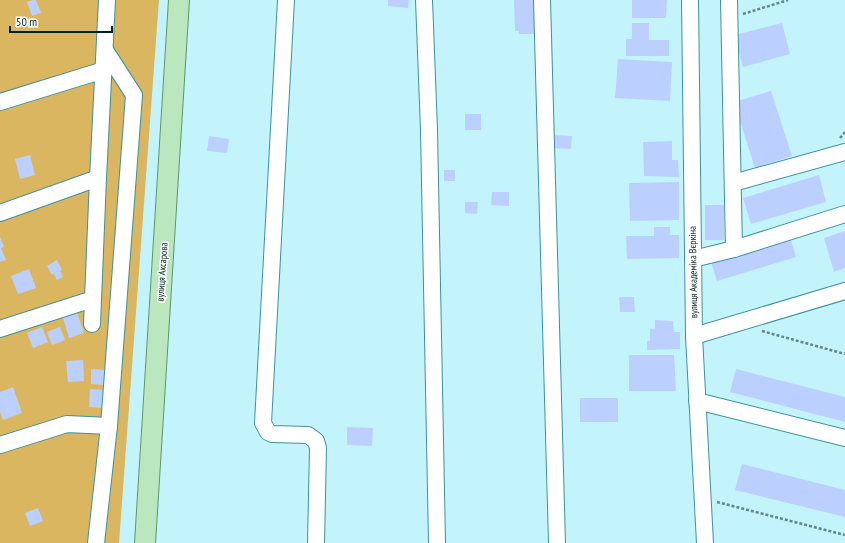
<svg xmlns="http://www.w3.org/2000/svg" width="845" height="543" viewBox="0 0 845 543" font-family="'PT Sans Narrow',sans-serif">
<style>
.green{fill:#dbb660}
.building{fill:#bcd0ff}
.lines{fill:none;stroke-linecap:round;stroke-linejoin:round}
.minor-casing{stroke:#3c929c;stroke-width:18}
.major-casing{stroke:#5c976d;stroke-width:22}
.path{stroke:#5f878d;stroke-width:2.5;stroke-dasharray:3 2;stroke-linecap:butt}
.minor{stroke:#fff;stroke-width:16}
.major{stroke:#bbe7bf;stroke-width:20}
.labels{text-anchor:middle;dominant-baseline:central;stroke-width:3;stroke-linejoin:round;paint-order:stroke}
.street-label{font-size:10px;fill:#002125;stroke:#fff}
</style>
<rect width="100%" height="100%" fill="#c4f4fb"/>
<!-- green -->
<polygon class="green" points="0,0 159,0 119,543 0,543"/>
<!-- building -->
<g class="building">
<polygon points="33,0 36,0 41,13 32,16 27,2"/>
<polygon points="388,0 409,0 408,8 388,6"/>
<polygon points="514,0 538,0 539,34 519,34 519,31 515,31"/>
<polygon points="632,0 667,0 666,18 632,18"/>
<polygon points="632,23 649,23 649,40 669,40 669,56 626,56 626,39 632,39"/>
<polygon points="782,23 790,54 743,67 735,35"/>
<polygon points="618,59 672,62 670,101 615,98"/>
<polygon points="771,91 792,156 755,168 734,102"/>
<rect x="465" y="114" width="16" height="16"/>
<polygon points="552,135 572,136 571,149 552,148"/>
<polygon points="209,136 229,139 227,153 207,151"/>
<polygon points="672,141 672,160 678,160 679,177 644,176 643,142"/>
<polygon points="30,155 35,175 20,179 15,159"/>
<rect x="444" y="170" width="11" height="11"/>
<polygon points="819,175 826,202 751,224 743,198"/>
<polygon points="679,182 679,220 630,221 629,183"/>
<polygon points="492,192 509,192 509,206 491,205"/>
<polygon points="465,202 478,202 477,214 465,213"/>
<rect x="705" y="205" width="19" height="35"/>
<polygon points="654,227 670,227 670,235 679,235 679,258 627,259 626,236 654,236"/>
<polygon points="845,231 845,268 834,272 824,238"/>
<polygon points="0,237 4,247 1,248 6,260 0,262"/>
<polygon points="790,238 796,257 717,281 711,262"/>
<polygon points="57,260 62,270 60,271 63,277 57,280 54,274 52,275 47,266"/>
<polygon points="29,269 36,288 18,294 11,276"/>
<polygon points="619,297 634,297 635,312 620,312"/>
<polygon points="76,309 84,333 69,338 62,314"/>
<polygon points="655,320 673,321 674,332 680,332 680,349 647,350 647,341 650,341 650,329 655,329"/>
<polygon points="42,327 48,342 33,348 27,333"/>
<polygon points="60,327 65,340 52,345 47,332"/>
<polygon points="629,355 674,355 676,391 629,391"/>
<polygon points="83,360 84,381 68,382 66,361"/>
<polygon points="91,369 105,370 105,385 91,384"/>
<polygon points="736,369 845,397 845,422 730,392"/>
<polygon points="13,387 22,413 3,420 0,412 0,392"/>
<polygon points="90,389 106,390 104,408 89,407"/>
<rect x="580" y="398" width="38" height="24"/>
<polygon points="347,427 373,428 372,446 347,445"/>
<polygon points="742,464 845,490 845,517 735,490"/>
<polygon points="38,508 43,521 30,526 25,513"/>
</g>
<g class="lines">
<defs>
<g id="minor">
<polyline points="286,0 263,423 268,432 272,434 308,435 316,441 318,448 316,543"/>
<polyline points="424,0 429,130 437,543"/>
<polyline points="542,0 557,543"/>
<polyline points="690,0 694,336 705,543"/>
<polyline points="729,0 734,249 845,214"/>
<polyline points="0,102 104,70"/>
<polyline points="733,183 845,152"/>
<polyline points="0,213 98,178"/>
<polyline points="693,259 734,249"/>
<polyline points="92,324 98,178 107,0"/>
<polyline points="0,329 93,299"/>
<polyline points="694,336 845,291"/>
<polyline points="697,401 845,438"/>
<polyline points="0,445 67,424 109,426"/>
<polyline points="96,543 109,426 134,95 105,50"/>
</g>
<polyline id="major" points="145,543 179,0"/>
</defs>
<!-- minor casing -->
<use href="#minor" class="minor-casing"/>
<!-- major casing -->
<use href="#major" class="major-casing"/>
<!-- path -->
<g class="path">
<polyline points="743,14 788,0"/>
<polyline points="840,138 845,132"/>
<polyline points="762,331 845,354"/>
<polyline points="717,502 845,535"/>
</g>
<!-- minor -->
<use href="#minor" class="minor"/>
<!-- major -->
<use href="#major" class="major"/>
</g>
<g class="labels">
<!-- street labels -->
<g class="street-label">
<text transform="translate(162 272) rotate(-86)">вулиця Ахсарова</text>
<text transform="translate(693 272) rotate(-91)">вулиця Академіка Вєркіна</text>
</g>
</g>
<!-- scale -->
<path d="M10 26v6h102v-6" fill="none" stroke="#002125" stroke-width="2"/>
<text x="16" y="26" font-size="12" fill="#002125" stroke="#ffffff" stroke-width="3" paint-order="stroke">50 m</text>
</svg>
